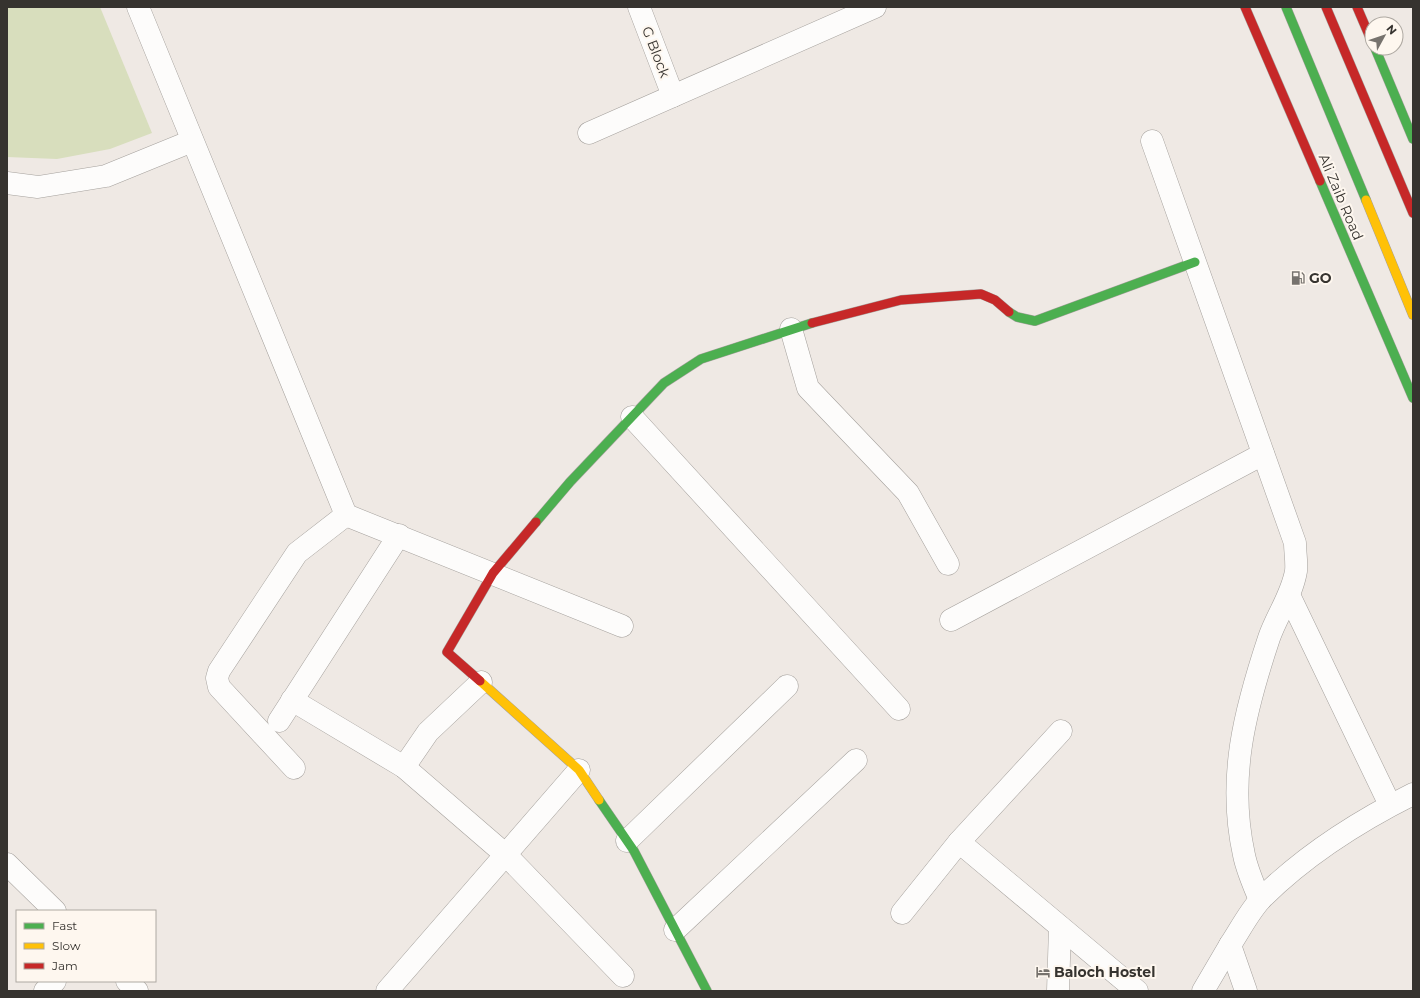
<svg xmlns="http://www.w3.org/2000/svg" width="1420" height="998" viewBox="0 0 1420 998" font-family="Montserrat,sans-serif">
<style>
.green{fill:#d8debd}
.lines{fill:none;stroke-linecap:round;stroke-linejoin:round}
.street-casing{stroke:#a5a19d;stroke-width:23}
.fast-casing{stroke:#a5a19d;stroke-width:10}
.slow-casing{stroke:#a5a19d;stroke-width:10}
.jam-casing{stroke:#a5a19d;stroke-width:10}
.street{stroke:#fdfcfb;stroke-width:22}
.fast{stroke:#4caf50;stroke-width:9}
.slow{stroke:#ffc107;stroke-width:9}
.jam{stroke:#c62828;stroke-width:9}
.labels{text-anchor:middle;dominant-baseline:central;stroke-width:4;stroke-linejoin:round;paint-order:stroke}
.street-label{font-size:14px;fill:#36332f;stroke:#fef7ef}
.poi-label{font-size:14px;font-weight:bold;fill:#36332f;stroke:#fef7ef;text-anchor:start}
</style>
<rect width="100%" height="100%" fill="#efe9e4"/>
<!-- green -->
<polygon class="green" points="7,7 100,7 152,133 110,149 57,159 7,157"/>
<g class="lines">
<defs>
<g id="street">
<polyline points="138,7 346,515 622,626"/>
<polyline points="639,7 673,96"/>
<polyline points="589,133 875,7"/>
<path d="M1152,141l143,402c0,9 2,19 1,28 -4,24 -19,44 -27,67 -24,72 -42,140 -25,217 3,15 10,31 16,45"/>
<polyline points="7,183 38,187 106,176 192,141"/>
<polyline points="791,329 808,388 908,493 948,564"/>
<polyline points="632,417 899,709"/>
<polyline points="1289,595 1390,805"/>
<polyline points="951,620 1263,454"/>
<polyline points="292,700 404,767 506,855 623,976"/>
<polyline points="279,721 399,535"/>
<polyline points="404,767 428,732 481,682"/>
<polyline points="294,768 219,687 217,678 219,671 297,553 346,515"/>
<polyline points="627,841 787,686"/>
<polyline points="959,842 1137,991"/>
<polyline points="7,864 55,911"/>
<polyline points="902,913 959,842 1061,731"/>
<polyline points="675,930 856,760"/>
<polyline points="127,981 137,991"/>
<polyline points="45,991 55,981"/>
<polyline points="387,991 579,770"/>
<polyline points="1058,991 1060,927"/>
<polyline points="1203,991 1230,945"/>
<path d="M1246,991l-16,-46c10,-15 19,-33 31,-46 43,-43 98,-78 152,-105"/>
</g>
<g id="fast">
<polyline points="1286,7 1366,200"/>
<polyline points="1375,48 1413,139"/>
<polyline points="1320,181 1413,398"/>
<polyline points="1009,312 1017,317 1035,321 1195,262"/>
<polyline points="536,522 570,482 664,383 701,359 812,323"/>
<polyline points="599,800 634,851 707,991"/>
</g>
<g id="slow">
<polyline points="1366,200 1413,315"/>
<polyline points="480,681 579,770 599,800"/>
</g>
<g id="jam">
<polyline points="1245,7 1320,181"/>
<polyline points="1326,7 1413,213"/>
<polyline points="1357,7 1372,42"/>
<polyline points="812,323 901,300 981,294 995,300 1009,312"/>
<polyline points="480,681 447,652 493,573 536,522"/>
</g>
</defs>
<!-- street casing -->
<use href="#street" class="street-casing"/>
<!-- fast casing -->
<use href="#fast" class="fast-casing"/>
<!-- slow casing -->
<use href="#slow" class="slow-casing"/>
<!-- jam casing -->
<use href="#jam" class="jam-casing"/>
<!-- street -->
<use href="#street" class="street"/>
<!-- fast -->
<use href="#fast" class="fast"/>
<!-- slow -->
<use href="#slow" class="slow"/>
<!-- jam -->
<use href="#jam" class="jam"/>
</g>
<!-- icons -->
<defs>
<symbol id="fuel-bare" viewBox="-9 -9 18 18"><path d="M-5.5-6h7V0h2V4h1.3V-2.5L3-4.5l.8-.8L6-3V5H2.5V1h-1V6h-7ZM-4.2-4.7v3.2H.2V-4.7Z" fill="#77736e" stroke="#fef7ef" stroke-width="2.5" paint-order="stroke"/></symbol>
<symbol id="hotel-bare" viewBox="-9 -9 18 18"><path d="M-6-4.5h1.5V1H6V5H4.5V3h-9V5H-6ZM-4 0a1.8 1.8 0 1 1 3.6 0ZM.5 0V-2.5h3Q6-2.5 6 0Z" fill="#77736e" stroke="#fef7ef" stroke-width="2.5" paint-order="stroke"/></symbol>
</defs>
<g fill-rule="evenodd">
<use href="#fuel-bare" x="1288" y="268" width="20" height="20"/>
<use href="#hotel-bare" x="1033" y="962" width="20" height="20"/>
</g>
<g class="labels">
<!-- street labels -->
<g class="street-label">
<text transform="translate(656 52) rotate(69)">G Block</text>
<text transform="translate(1341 197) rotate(67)">Ali Zaib Road</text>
</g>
<!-- poi labels -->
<g class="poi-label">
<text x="1309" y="278">GO</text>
<text x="1054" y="972">Baloch Hostel</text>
</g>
</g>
<!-- border -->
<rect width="1420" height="998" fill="none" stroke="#36332f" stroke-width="16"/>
<!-- legend -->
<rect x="16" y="910" width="140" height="72" fill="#fef7ef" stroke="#aea9a2"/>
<rect x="24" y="923" width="20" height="6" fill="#4caf50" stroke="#aea9a2"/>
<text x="52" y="930" font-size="12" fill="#36332f">Fast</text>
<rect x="24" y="943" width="20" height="6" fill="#ffc107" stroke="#aea9a2"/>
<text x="52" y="950" font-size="12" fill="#36332f">Slow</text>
<rect x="24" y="963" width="20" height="6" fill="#c62828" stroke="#aea9a2"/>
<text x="52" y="970" font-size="12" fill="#36332f">Jam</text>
<!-- north arrow -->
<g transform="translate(1384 36) rotate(50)"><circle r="19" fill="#fef7ef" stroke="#aea9a2"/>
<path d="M0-3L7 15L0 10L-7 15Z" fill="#77736e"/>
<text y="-6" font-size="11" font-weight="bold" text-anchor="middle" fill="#36332f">N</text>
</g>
</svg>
